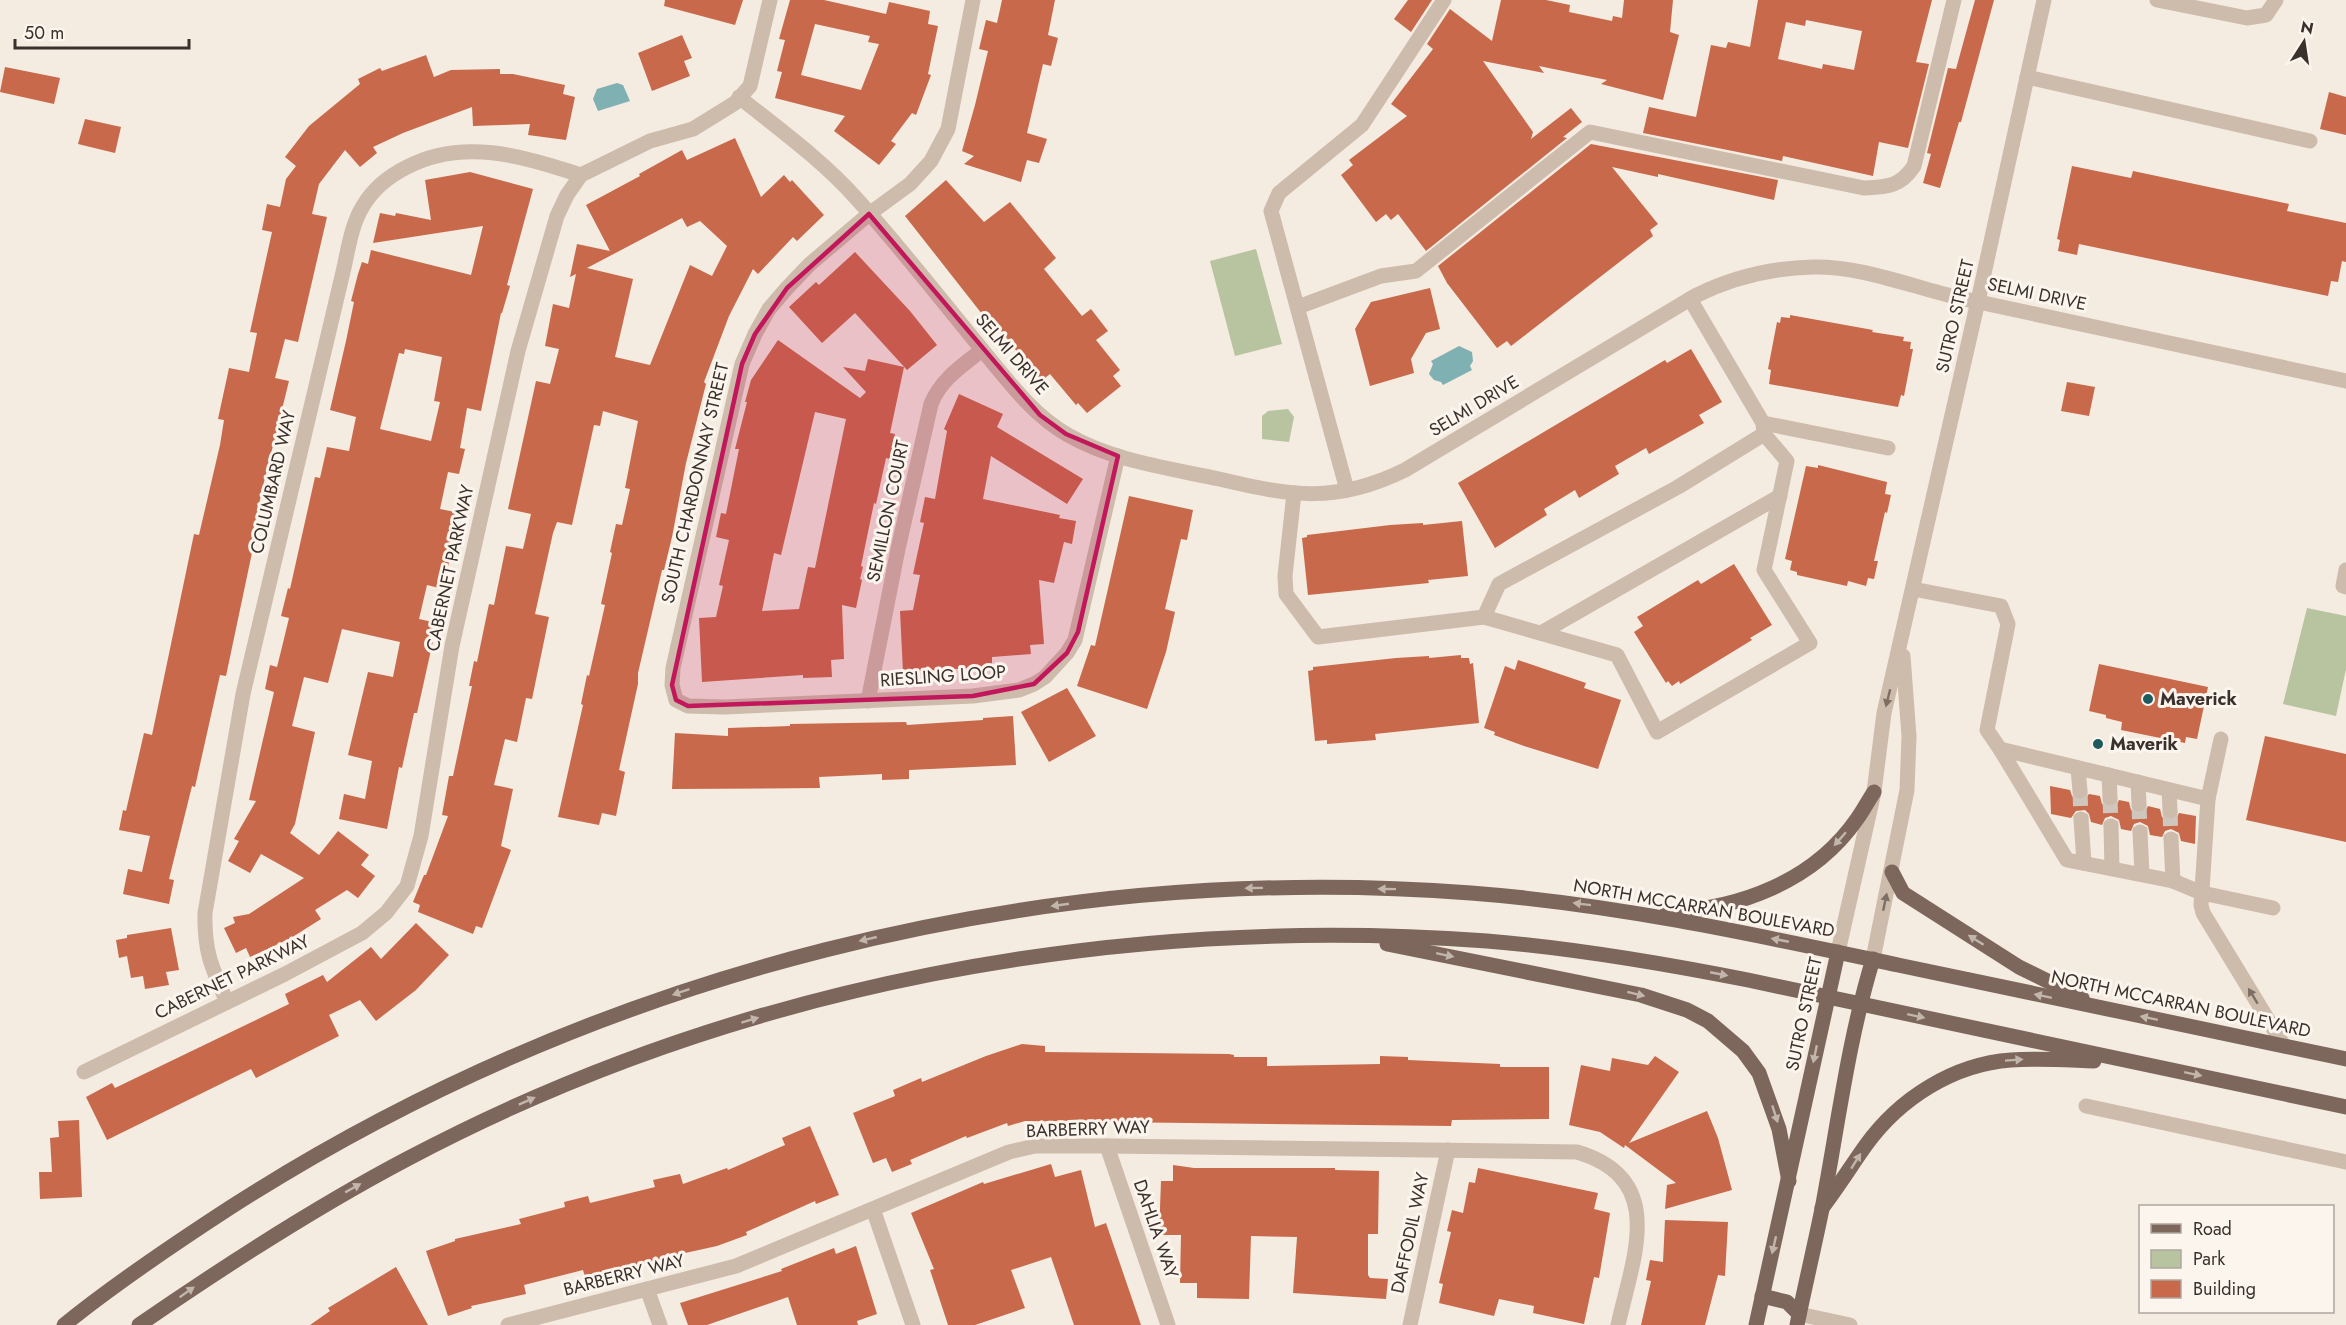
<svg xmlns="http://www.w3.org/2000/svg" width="2346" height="1325" viewBox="0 0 2346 1325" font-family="Jost,sans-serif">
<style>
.green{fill:#b8c4a0}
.water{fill:#7fb0b2}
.building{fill:#c8694b;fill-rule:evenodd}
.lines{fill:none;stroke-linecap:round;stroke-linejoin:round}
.minor-tunnel{stroke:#cfc6bd;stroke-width:15;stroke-dasharray:15 8;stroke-linecap:butt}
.minor{stroke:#cdbbac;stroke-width:15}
.major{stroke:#7d675c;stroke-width:15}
.oneway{fill:#7d6f65}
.oneway2{fill:#c2b5ac}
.marked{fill:#c2185b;fill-opacity:0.2;stroke:#c2185b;stroke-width:4.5;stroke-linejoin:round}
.poi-dot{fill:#1f5a5e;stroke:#fbf5ee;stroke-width:2}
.labels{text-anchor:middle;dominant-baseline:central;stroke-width:6;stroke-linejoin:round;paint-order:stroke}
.street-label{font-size:18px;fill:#3b302b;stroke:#fbf5ee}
.poi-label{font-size:18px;font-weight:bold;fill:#3b302b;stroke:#fbf5ee;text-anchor:start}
</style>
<rect width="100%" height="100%" fill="#f4ebe1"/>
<!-- green -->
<g class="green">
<polygon points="1256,249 1282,344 1235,356 1210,261"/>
<polygon points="1288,409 1294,417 1289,442 1262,439 1262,416 1268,411"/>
<polygon points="2307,608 2346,616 2346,669 2336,716 2283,704"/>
</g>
<!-- water -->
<g class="water">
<polygon points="617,83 623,85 630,101 598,111 593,99 597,89"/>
<polygon points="1459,346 1472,352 1473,361 1470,366 1472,370 1443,385 1441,382 1434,380 1429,374 1433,364 1431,361"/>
</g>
<!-- building -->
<g class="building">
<polygon points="665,0 743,0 735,25 664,6"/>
<path d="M790,0h34l62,14 3,-12 41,9 -2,13 10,2 -10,48 3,1 -15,40 -4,-2 -21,28 5,3 -17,21 -45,-34 11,-15 -70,-18 7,-26 -5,-1 8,-31 -6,-1zM815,24l55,12 -2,6 11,2 -18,46 -60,-15z"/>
<polygon points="1002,0 1055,0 1048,35 1058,38 1051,66 1043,64 1027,133 1047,139 1039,163 1027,160 1021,182 964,164 974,156 962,151 975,105 988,51 979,49 986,20 997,23"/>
<polygon points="1408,0 1432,0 1411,32 1394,19"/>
<polygon points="1501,0 1546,0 1570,5 1569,12 1612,21 1613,16 1622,18 1624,0 1673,0 1670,32 1679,35 1663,100 1601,84 1607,80 1539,66 1544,73 1483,61 1533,132 1531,139 1571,108 1582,122 1563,137 1567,138 1426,251 1398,214 1391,220 1386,214 1376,222 1341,175 1353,165 1349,160 1407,116 1391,104 1433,49 1427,44 1450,9 1492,41"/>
<path d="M1758,0h174l-16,62 13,2 -21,84 -29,-6 -6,34 -90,-20 -1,5 -139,-28 6,-26 47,10 15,-72 15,3 2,-6 22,5zM1806,20l56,11 -8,39 -31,-6 -1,5 -44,-10 8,-37 19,4z"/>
<polygon points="1975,0 1994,0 1961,122 1959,122 1940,188 1923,183 1931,154 1927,153 1948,68 1956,69"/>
<polygon points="682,35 692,58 684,61 690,76 652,91 638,53"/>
<polygon points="426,55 434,77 451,70 500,69 500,74 513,74 565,85 563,94 575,97 566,140 528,135 530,124 473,126 472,107 403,133 373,147 377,153 360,167 345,150 319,184 312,214 327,217 298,342 285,339 275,378 289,381 263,486 252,536 255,537 253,548 226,676 220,675 195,787 192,786 169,879 174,880 169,904 123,894 128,869 142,872 150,836 119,830 123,810 126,811 144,733 152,735 194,534 199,535 220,445 224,420 218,419 229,368 249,372 257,333 250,332 272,232 262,230 267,204 280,207 286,179 296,166 285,157 309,126 360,84 358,79 380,68 382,71"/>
<polygon points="5,67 60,78 54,104 0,92"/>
<polygon points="2329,92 2346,97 2346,135 2320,129"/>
<polygon points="85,119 121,127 115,153 78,144"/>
<path d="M735,138l26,59 23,-22 6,7 2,-2 32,35 -27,26 -4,-4 -35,37 -5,-5 -24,47 -25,66 2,2 -20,79 -14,74 -8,33h-2l-24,103v11l-19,86 6,2 -9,44 -14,-3 -3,12 -41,-8 25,-112 -2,-1 6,-29 2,1 16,-71 -4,-1 11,-51 -2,-1 6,-28 6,1 8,-36 -5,-1 13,-67 -35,-10 -3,15 -6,-1 -22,100 -15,-3 -4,11 -18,81 14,3 -17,82 -6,-1 -9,44 -12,-3 -11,46 19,4 -12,57 10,4 -29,78 -6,-2 -3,8 -55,-22 2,-7 -7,-3 11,-27h2l22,-59 -6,-1 7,-39h4l19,-90h-3l5,-25 3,1 12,-58 5,1 12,-59 17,3 8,-35 -23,-5 28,-128 14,3 9,-35 -14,-3 8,-42 16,4 7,-34 -6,3 7,-33 33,7 -24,-46 54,-29 -1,-2 43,-24 5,10zM682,218l5,9 13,-6 27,25 -15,30 -22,-11 -40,100 -35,-8 18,-78 -46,-11z"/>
<polygon points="1591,144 1778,180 1774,200 1658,174 1658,177 1612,167 1658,224 1650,230 1653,236 1511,346 1507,341 1497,348 1447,283 1438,266"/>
<polygon points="2072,166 2131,178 2133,171 2289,204 2287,211 2346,223 2346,262 2342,261 2338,282 2331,281 2328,296 2079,244 2077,255 2058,251 2060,240 2057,239"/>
<path d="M470,172l63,17 -26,96 3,1 -8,27h-1l-20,98 -14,-3 -7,40 5,1 -6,25 -11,-2 -8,37 20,4 -17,76 -16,-4 -8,34 18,4 -20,90h-3l-12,55 -3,-1 -12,62 -48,-10 5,-25 21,5 7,-38 -24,-6 20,-83 25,5 7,-35 -58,-13 -14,54 -24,-6 -12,49 23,6 -20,92 -5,9 29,22 19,-24 31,24 -8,10 14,11 -17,22 -11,-8 -32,20 6,9 -30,19 -41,19 -4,-9 -10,5 -12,-25 11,-5 -2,-6 16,-3 55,-36 -43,-24 -11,19 -22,-12 11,-20 -5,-2 22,-38 -7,-1 25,-108 -9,-3 5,-24 7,2 5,-20 7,-29 -8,-2 7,-28 2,1 25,-112 5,1 7,-31 22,4 7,-34 -26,-7 16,-69 8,-39 -3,-1 7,-27 4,-12 6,2 3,-14 100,25 12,-49 -110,17 7,-30 15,3 1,-3 35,7 -6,-40zM405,349l37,8 -8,44 6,1 -9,39 -51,-12 19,-76 5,1z"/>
<polygon points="946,180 984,222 1010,202 1056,258 1044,269 1082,316 1091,309 1108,331 1096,340 1120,370 1113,376 1121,386 1087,413 1078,403 1076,405 1050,374 1040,382 986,311 982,314 905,216"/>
<polygon points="855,252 910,311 937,345 907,370 855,313 822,343 789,307 816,282 819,285"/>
<polygon points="1430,288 1440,329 1426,333 1411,359 1414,373 1370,386 1355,329 1371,302"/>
<polygon points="1790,315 1873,330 1872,332 1904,337 1903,341 1911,342 1910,349 1913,349 1904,396 1901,395 1898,407 1769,384 1771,370 1768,369 1777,322 1780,323 1781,317 1790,318"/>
<path d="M778,340l82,58 6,-6 -23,-25 22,4 3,-12 36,8 -14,66 5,1 -5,25 -4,-1 -10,46 -2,-1 -13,63 2,1 -3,12 2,1 -6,28 -14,-3 2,54 -13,1 1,17 -29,1v-3l-101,7 -3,-64 17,-1 7,-31 -4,-1 10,-45 -13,-3 5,-24 5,1 13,-65h-4l12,-47h-2l6,-22zM815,412l31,7 -31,149 -7,-1 -9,42 -37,2 12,-58 7,2z"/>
<polygon points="1691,349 1722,402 1699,415 1704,423 1649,454 1646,448 1615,466 1619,474 1579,498 1575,490 1544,509 1547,515 1495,548 1458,483 1665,360 1667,363"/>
<polygon points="2067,382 2095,387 2089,416 2061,411"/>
<polygon points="959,394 1003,414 997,427 1083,479 1067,504 991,456 983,499 1060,515 1059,518 1076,521 1072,544 1064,542 1054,583 1039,580 1044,644 1030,645 1031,654 992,657 992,667 903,672 900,611 913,610 920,575 913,574 924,523 920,522 925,497 935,499 947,431 944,429"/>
<polygon points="1818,465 1887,482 1885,494 1891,495 1887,513 1885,512 1874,561 1878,561 1874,579 1868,578 1866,586 1848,581 1847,586 1797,575 1797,572 1790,570 1792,561 1785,559 1806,466 1818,468"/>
<polygon points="1129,496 1193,510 1187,540 1181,539 1165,609 1175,612 1166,652 1147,709 1077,686 1091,645 1095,646"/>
<polygon points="1462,521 1468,576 1428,580 1429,583 1308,595 1302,538 1307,537 1307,535 1390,525 1423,523 1423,525"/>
<polygon points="1734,564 1772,625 1750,638 1752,640 1680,684 1679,681 1672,686 1668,681 1666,683 1634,632 1643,626 1637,617 1698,580 1701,584"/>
<polygon points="1461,655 1461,658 1469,658 1470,664 1473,663 1479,723 1375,734 1376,740 1327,744 1327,740 1315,741 1308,671 1313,670 1313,667 1396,658 1429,656 1429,658"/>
<polygon points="1518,660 1586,683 1584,688 1621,700 1598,769 1524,746 1494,735 1495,732 1484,728 1505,666 1515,670"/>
<polygon points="2099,664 2208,687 2197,739 2186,737 2185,743 2121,730 2122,722 2106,718 2106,715 2089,711"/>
<polygon points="1067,688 1096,736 1049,762 1021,712"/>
<polygon points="1013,716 1016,765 909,770 909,779 882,780 882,774 819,777 820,788 672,789 675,733 728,736 728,728 790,726 790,724 906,722 907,725 983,720 983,718"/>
<polygon points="2265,736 2346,754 2346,842 2246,820"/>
<polygon points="2050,786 2070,790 2072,796 2076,800 2085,799 2089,794 2100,796 2102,804 2110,808 2116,806 2119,800 2129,802 2131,810 2139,814 2145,812 2148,806 2160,809 2162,817 2170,821 2176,819 2179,813 2196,816 2195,844 2181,841 2179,833 2171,829 2165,831 2162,837 2150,835 2148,826 2140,822 2134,824 2131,831 2121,829 2119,820 2111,816 2105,818 2102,825 2091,822 2089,814 2085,810 2076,811 2071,818 2051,814"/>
<polygon points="416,923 449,955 416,990 376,1021 360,1000 329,1015 339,1036 256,1078 251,1069 107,1140 86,1097 112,1083 115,1088 289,1004 285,994 323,975 327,982 371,947 381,959"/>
<polygon points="171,928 179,970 166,972 169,985 145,989 143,976 131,978 127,956 119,958 116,940 127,938 127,935"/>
<polygon points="1022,1044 1045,1046 1045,1052 1229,1054 1234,1055 1234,1057 1267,1057 1267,1066 1380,1064 1380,1056 1408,1057 1408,1060 1500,1064 1500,1067 1549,1067 1549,1119 1452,1120 1451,1126 1025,1121 1008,1126 1007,1123 967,1138 966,1136 910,1160 912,1164 892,1172 886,1158 873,1163 853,1113 895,1096 893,1090 921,1078 922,1082 986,1056"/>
<polygon points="1655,1056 1679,1072 1629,1143 1707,1111 1718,1138 1732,1190 1665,1209 1667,1185 1676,1183 1625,1145 1624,1148 1600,1132 1569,1125 1581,1065 1610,1071 1612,1058 1648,1065"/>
<polygon points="79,1120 82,1197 40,1199 39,1172 52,1172 50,1138 59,1137 58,1121"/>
<polygon points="810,1126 839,1195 816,1204 815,1201 746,1232 747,1235 717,1246 676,1255 586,1280 583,1270 524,1285 526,1294 471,1306 472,1308 448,1316 426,1251 455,1241 455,1239 521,1224 519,1219 565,1207 564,1202 588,1196 590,1203 655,1187 653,1180 680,1174 683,1184 727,1168 728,1170 785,1145 782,1138"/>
<polygon points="1051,1164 1055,1177 1081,1170 1095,1227 1106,1223 1141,1325 1074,1325 1051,1257 1011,1270 1025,1308 975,1325 948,1325 930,1270 934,1269 911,1213 983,1182 984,1184"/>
<polygon points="1173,1165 1194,1168 1335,1168 1335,1170 1379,1171 1378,1234 1368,1234 1368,1275 1370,1278 1388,1279 1386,1299 1293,1293 1297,1237 1251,1236 1249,1299 1197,1298 1197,1283 1180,1283 1181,1235 1159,1235 1161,1181 1173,1181"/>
<polygon points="1478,1168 1598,1193 1594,1209 1610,1213 1599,1278 1594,1277 1584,1324 1533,1313 1534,1306 1499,1299 1494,1316 1439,1303 1443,1284 1439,1283 1451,1232 1447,1231 1452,1210 1463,1213 1469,1182 1475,1183"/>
<polygon points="1665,1220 1728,1222 1725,1276 1718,1275 1705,1325 1641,1325 1651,1281 1646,1280 1650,1260 1663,1262"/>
<polygon points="856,1246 877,1314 857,1321 858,1325 797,1325 788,1297 707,1325 688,1325 680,1303 782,1271 781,1269 834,1248 836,1254"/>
<polygon points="396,1267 428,1325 310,1325 330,1311 328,1308"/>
</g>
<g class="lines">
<!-- minor-tunnel -->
<g class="minor-tunnel">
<polyline points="2080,791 2081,819"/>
<polyline points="2110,798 2111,826"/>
<polyline points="2139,804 2140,832"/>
<polyline points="2170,811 2171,839"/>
</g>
<!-- minor -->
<g class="minor">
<polyline points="973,0 948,129 931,161 910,184 869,214 810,264 787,288 769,309 755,334 742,364 673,668 672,685 676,700 688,706 725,707 973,696 1019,690 1034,684 1045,677 1067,653 1075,640 1118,456"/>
<polyline points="2157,0 2247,18 2266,15 2276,0"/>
<polyline points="2027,77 2310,141"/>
<path d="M739,97c40,32 83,63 117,101 45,50 86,103 128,154 25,30 49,63 84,83 45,26 101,33 151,44 73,17 117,25 186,-9l290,-174c38,-19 76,-28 118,-29 49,-1 99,20 147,31 129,27 257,56 386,83"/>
<path d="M1298,307l83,-31 35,-5 174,-139 274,56c23,-1 36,-1 50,-22l40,-166"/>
<polyline points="1763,423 1888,448"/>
<polyline points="1347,490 1271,211 1279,193 1362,125 1444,0"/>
<polyline points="1294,493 1285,576 1286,594 1318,637 1484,617 1499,584 1678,487 1764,434 1763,423 1690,299"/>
<polyline points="2346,570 2343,586 2346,587"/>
<polyline points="1913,589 2001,606 2008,624 1987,730 2000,749 2208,799"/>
<polyline points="1484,617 1617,655 1657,732 1810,643 1764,570 1787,461 1764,434"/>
<polyline points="1541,633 1780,496"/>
<path d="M868,701l30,-152 33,-145c10,-25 31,-38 51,-54"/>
<polyline points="2221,739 2208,799 2201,905 2203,913 2284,1046"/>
<polyline points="2000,749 2067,860 2173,881 2202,893 2273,908"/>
<polyline points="2078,768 2080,791"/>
<polyline points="2109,775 2110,798"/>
<polyline points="2138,782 2139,804"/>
<polyline points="2169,790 2170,811"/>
<polyline points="2081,819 2084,863"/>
<polyline points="2111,826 2112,868"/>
<polyline points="2140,832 2142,874"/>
<polyline points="2171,839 2173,881"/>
<polyline points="1838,952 1874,792 1884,713 1978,301 2044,0"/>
<polyline points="1873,959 1907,790 1909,736 1903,656"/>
<path d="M227,1002c-15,-34 -23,-50 -22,-89l38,-219 100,-422c5,-21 8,-47 20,-66 10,-17 26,-30 44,-39 57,-30 117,-10 174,8"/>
<polyline points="84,1072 285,974 362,933 386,913 407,886 421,836 452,646 518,351 557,216 567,195 581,175 650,141 693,129 735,103 750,86 770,0"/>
<polyline points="2086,1106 2346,1162"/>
<polyline points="1107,1146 1168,1325"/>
<polyline points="873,1209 913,1325"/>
<polyline points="647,1289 660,1325"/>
<polyline points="1799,1314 1850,1325"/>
<path d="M508,1325l228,-59 273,-114 26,-6h72l470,6c91,27 56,105 41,173"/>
<polyline points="1410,1325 1448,1150"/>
</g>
<!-- major -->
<g class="major">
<polyline points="1892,872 1903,893 2019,967 2082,998"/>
<path d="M1667,912c73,-3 147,-31 190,-93 6,-8 11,-18 17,-27"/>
<polyline points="1387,944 1641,995 1687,1010 1708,1021 1743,1051 1759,1073 1779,1129 1789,1181"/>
<path d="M1822,1208c16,-21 29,-42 44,-63 34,-47 88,-81 145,-85 27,-2 55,0 83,1"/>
<polyline points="1762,1296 1787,1302 1799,1314"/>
<path d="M64,1325c53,-43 110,-81 167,-118 365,-234 807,-347 1240,-314 144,11 286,42 427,72 149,31 299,63 448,94"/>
<path d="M139,1325c87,-60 175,-117 268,-166 330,-175 709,-245 1080,-218 88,7 175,22 261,39l598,127"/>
<polyline points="1756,1325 1838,952"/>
<path d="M1797,1325c8,-39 17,-77 25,-116 16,-84 26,-168 51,-250"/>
</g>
</g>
<!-- one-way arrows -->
<defs><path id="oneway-solid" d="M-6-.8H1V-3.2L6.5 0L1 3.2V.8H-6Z" transform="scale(1.5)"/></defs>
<g class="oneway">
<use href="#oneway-solid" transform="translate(1888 698) rotate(104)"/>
<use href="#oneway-solid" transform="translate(1885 902) rotate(-78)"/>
<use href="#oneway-solid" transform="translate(2253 996) rotate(-121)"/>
</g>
<g class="oneway2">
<use href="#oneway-solid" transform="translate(1840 839) rotate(131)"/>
<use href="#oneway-solid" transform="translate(1254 888) rotate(179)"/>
<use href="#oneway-solid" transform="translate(1387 889) rotate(-179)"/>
<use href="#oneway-solid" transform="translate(1582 904) rotate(-173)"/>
<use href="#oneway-solid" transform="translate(1060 905) rotate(172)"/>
<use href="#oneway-solid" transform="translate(868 939) rotate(167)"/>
<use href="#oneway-solid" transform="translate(1780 940) rotate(-169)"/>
<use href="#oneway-solid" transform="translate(1976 940) rotate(-148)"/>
<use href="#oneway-solid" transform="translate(1445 955) rotate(12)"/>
<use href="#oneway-solid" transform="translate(1719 974) rotate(11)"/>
<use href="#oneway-solid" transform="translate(681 992) rotate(161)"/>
<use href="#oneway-solid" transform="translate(1636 994) rotate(14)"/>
<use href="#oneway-solid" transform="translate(2043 996) rotate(-168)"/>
<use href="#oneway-solid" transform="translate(1916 1016) rotate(12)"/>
<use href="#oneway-solid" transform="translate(2149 1018) rotate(-168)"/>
<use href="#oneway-solid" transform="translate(750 1020) rotate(-17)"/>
<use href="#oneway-solid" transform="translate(1815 1054) rotate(102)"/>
<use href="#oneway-solid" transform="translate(2014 1060) rotate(-4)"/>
<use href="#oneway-solid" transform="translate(2193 1074) rotate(12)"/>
<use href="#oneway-solid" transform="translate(527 1101) rotate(-24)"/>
<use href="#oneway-solid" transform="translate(1775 1114) rotate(72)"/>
<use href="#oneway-solid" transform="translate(1856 1161) rotate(-58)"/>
<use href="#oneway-solid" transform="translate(353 1188) rotate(-29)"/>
<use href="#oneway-solid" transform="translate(1774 1245) rotate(103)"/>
<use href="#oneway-solid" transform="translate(187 1292) rotate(-35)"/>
</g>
<!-- marked area -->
<path class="marked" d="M869,214l171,201 26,19 52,22 -40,176 -11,21 -33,31 -61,12 -285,10 -12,-6 -4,-15 70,-321 13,-30 32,-46z"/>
<!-- markers -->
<g class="poi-dot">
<circle cx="2148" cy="699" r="6"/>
<circle cx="2098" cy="744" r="6"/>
</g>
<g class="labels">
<!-- street labels -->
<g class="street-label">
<text transform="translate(2037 294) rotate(12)">SELMI DRIVE</text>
<text transform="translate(1955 316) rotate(-77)">SUTRO STREET</text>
<text transform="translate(1012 354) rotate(49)">SELMI DRIVE</text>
<text transform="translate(1474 406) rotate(-31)">SELMI DRIVE</text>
<text transform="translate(273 482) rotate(-77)">COLUMBARD WAY</text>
<text transform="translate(695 483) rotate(-77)">SOUTH CHARDONNAY STREET</text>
<text transform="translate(888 511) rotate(-78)">SEMILLON COURT</text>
<text transform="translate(450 568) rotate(-78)">CABERNET PARKWAY</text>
<text transform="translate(943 676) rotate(-4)">RIESLING LOOP</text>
<text transform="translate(1704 908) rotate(10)">NORTH MCCARRAN BOULEVARD</text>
<text transform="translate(232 977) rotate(-26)">CABERNET PARKWAY</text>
<text transform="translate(2181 1004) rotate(12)">NORTH MCCARRAN BOULEVARD</text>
<text transform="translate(1804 1014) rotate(-78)">SUTRO STREET</text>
<text transform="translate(1088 1129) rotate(-2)">BARBERRY WAY</text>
<text transform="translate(1156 1229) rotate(71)">DAHLIA WAY</text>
<text transform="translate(1410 1233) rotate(-78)">DAFFODIL WAY</text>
<text transform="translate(624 1275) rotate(-14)">BARBERRY WAY</text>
</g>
<!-- poi labels -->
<g class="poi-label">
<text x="2160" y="699">Maverick</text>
<text x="2110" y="744">Maverik</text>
</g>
</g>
<!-- legend -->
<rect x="2139" y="1205" width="195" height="108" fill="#fbf5ee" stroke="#aea6a0" stroke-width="1.5"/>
<rect x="2151" y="1224" width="30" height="9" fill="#7d675c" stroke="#aea6a0" stroke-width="1.5"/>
<text x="2193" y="1235" font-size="18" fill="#3b302b">Road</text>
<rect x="2151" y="1250" width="30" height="18" fill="#b8c4a0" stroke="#aea6a0" stroke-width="1.5"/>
<text x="2193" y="1265" font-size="18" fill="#3b302b">Park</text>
<rect x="2151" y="1280" width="30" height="18" fill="#c8694b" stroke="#aea6a0" stroke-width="1.5"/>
<text x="2193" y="1295" font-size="18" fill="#3b302b">Building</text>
<!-- north arrow -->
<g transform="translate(2304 42) rotate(12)" stroke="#fbf5ee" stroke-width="4.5" paint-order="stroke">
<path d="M0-4.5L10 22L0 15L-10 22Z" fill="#3b302b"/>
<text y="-9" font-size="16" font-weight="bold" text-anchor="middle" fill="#3b302b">N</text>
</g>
<!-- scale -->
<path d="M15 39v9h174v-9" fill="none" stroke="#3b302b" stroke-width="3"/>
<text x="24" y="39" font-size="18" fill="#3b302b" stroke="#fbf5ee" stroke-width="4.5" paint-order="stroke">50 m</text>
</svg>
